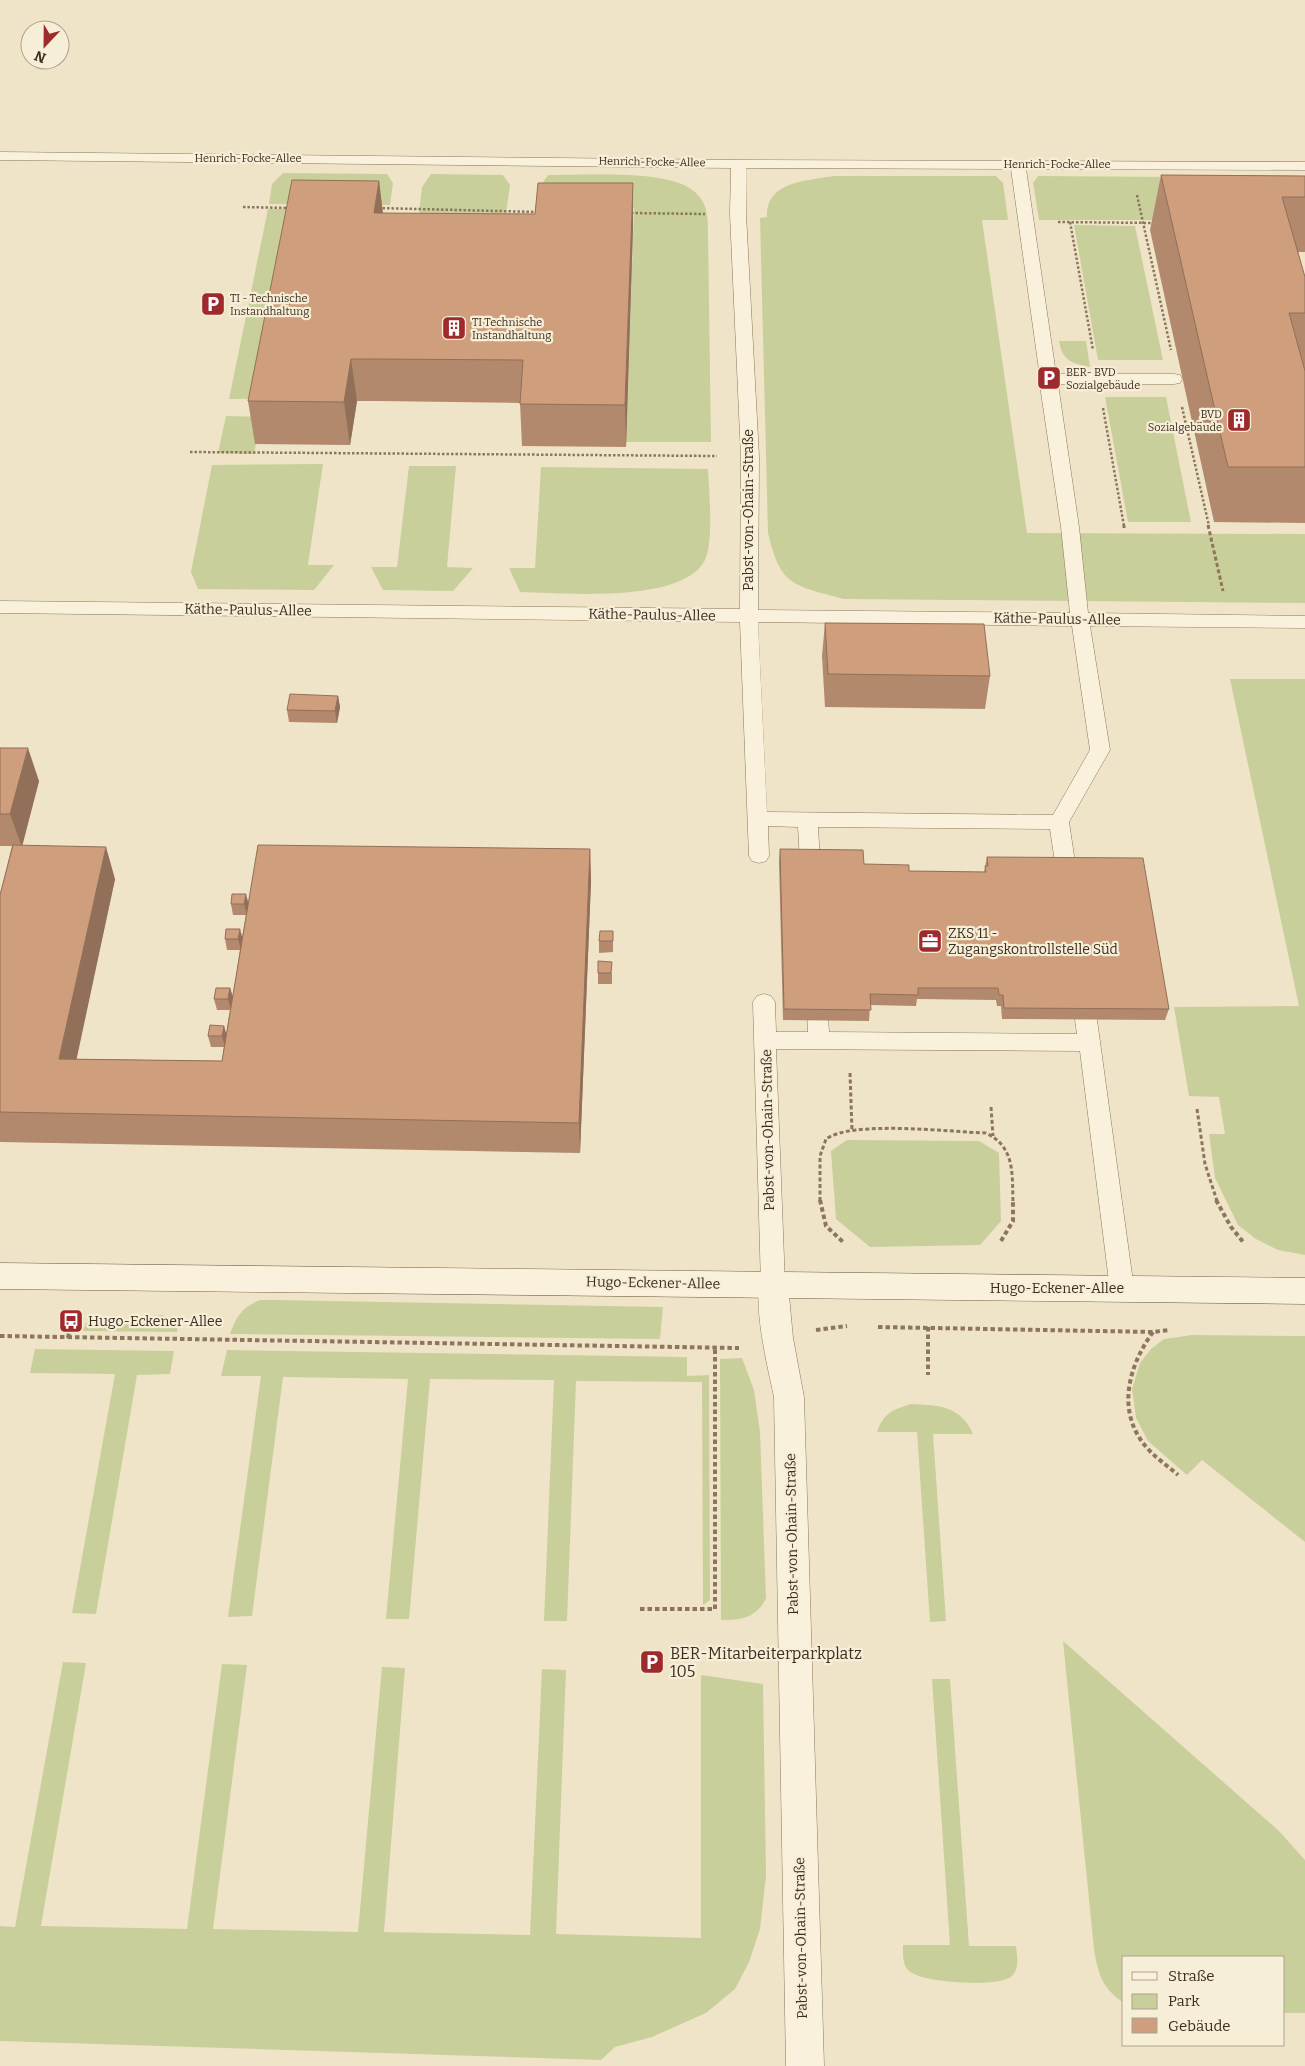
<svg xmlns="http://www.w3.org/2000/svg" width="1305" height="2066" viewBox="0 0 1305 2066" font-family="Bitter,serif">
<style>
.green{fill:#c9cf9b}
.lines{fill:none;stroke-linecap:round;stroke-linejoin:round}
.lane-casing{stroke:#8d765c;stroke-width:1}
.street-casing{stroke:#8d765c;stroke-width:1}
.secondary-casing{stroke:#6f573f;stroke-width:1}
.path-far2{stroke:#8d765c;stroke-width:2.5;stroke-dasharray:2.5 2;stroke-linecap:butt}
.path-far1{stroke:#8d765c;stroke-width:3;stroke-dasharray:4 2.5;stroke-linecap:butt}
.path{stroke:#8d765c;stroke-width:4;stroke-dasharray:4.5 3;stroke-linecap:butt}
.lane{fill:#faf1dc;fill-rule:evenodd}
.street{fill:#faf1dc;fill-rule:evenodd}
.secondary{fill:#faf1dc;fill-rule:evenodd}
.wall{fill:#b2896c}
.shaded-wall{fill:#916f58}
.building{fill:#cf9f7d;stroke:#916f58}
.labels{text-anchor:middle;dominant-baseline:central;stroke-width:4.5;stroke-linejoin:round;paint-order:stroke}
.far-street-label{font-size:11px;fill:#3d2e20;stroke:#f7eed8}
.far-poi-label{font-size:11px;fill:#3d2e20;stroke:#f7eed8;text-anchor:start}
.street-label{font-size:14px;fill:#3d2e20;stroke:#f7eed8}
.poi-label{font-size:14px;fill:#3d2e20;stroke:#f7eed8;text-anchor:start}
.near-poi-label{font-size:16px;fill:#3d2e20;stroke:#f7eed8;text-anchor:start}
</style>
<rect width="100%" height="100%" fill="#f0e4c8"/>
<!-- green -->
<g class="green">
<polygon points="283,173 387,174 393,183 390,205 269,204 272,184"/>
<polygon points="431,174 503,175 510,185 506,213 419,213 422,187"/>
<path d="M548,175c34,0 127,-7 149,19 11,11 11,25 11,39l3,209h-85l8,-234 -96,-1v-18z"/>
<path d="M833,176h163l7,7 5,37h-26l45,313 278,1v69l-461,-4c-15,-4 -44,-10 -55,-20 -13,-11 -17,-31 -21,-46l-8,-315 7,-1c-1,-36 39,-36 66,-41z"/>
<polygon points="1038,176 1305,178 1305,220 1039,220 1033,183"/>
<polygon points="268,209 291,209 265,399 229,399"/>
<polygon points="1074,225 1135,226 1163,360 1098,360"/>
<path d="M1059,341h27l4,26c-18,-3 -28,-7 -31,-26z"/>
<polygon points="1105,397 1166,397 1191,522 1128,522"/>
<polygon points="226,416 261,417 254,454 218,453"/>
<polygon points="323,464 308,565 334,565 314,590 198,589 191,572 212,465"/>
<polygon points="409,466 456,466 447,567 473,568 453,591 383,590 371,567 397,567"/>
<path d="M541,467l167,2c1,22 6,72 -3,91 -22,44 -142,33 -185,32l-11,-24h26z"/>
<polygon points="1230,679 1305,679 1305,1255 1278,1250 1256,1239 1238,1225 1215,1178 1209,1134 1225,1134 1219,1097 1189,1096 1174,1007 1299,1006"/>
<polygon points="847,1140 979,1141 999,1153 1001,1221 980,1245 870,1247 836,1219 831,1151"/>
<path d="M260,1300h14l389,7 -3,32 -430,-5c6,-18 13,-27 30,-34z"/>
<polygon points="162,1315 178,1321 177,1332 83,1331 86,1323"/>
<polygon points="1192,1335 1305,1336 1305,1542 1202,1460 1187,1475 1148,1441 1136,1418 1132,1389 1140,1363 1151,1349 1164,1339"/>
<polygon points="35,1349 174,1351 170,1374 137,1375 96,1614 72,1613 115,1374 30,1373"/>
<polygon points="227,1350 687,1357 687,1376 709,1375 710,1600 703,1605 702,1382 576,1381 567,1621 544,1621 554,1380 430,1379 409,1619 386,1619 408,1379 283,1377 252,1616 228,1617 261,1376 221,1376"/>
<path d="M742,1358l12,32 6,42 6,166c-8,19 -26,23 -45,22l-1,-261z"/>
<path d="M911,1404c28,1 50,2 62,30h-40l13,187 -16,1 -13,-190h-40c7,-19 15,-22 34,-28z"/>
<path d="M1063,1641l216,190 26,29v153h-21v-56h-160v46c-22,-15 -26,-29 -30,-54z"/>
<polygon points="63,1662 86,1663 41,1926 187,1929 222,1664 247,1665 213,1929 358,1932 382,1667 405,1668 384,1932 530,1935 542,1669 566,1670 556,1934 701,1938 701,1675 763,1684 766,1876 760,1929 749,1962 735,1989 706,2013 652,2037 615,2047 601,2060 0,2041 0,1926 15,1927"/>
<path d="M932,1679h18l19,267h47c1,11 4,21 -4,30 -12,12 -90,7 -103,-5 -7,-7 -6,-16 -6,-26h47z"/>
</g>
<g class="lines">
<defs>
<g id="lane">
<path d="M0,152l739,8 566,2v8l-279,-1 30,205h118l6,1 2,4 -2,4 -6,1h-116l21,143 9,86 217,3v12l-215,-2 20,124 -41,72 7,47 -3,5 -7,3 -7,-3 -3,-5 -6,-40 -232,-2 2,34 -3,5 -7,3 -7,-3 -3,-5 -2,-34 -30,-1 1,30 -3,5 -7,2 -7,-2 -3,-5 -9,-234 -740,-9v-12l740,8 1,-152 -11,-243 1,-46 -731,-8zM746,168l265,1 29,208 -1,2 22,148 9,86 -312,-3 1,-153 -13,-243zM758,622l314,4 18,124 -37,65 -286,-3z"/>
<polygon points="816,983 823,985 826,991 829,1032 1077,1034 1075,1020 1079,1014 1086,1012 1093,1014 1097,1020 1134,1289 1130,1296 1122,1299 1114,1296 1110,1289 1080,1051 776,1049 785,1285 781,1292 773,1295 765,1292 761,1285 753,1002 757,996 764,994 771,996 775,1002 776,1032 808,1032 806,991 809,985"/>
</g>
<path id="street" d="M773,1272l11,4 4,9 5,53 11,59 20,669h-38l-12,-669c-6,-28 -23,-98 -12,-121z"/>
<polygon id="secondary" points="0,1263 1305,1278 1305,1304 0,1289"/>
</defs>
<!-- lane casing -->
<use href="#lane" class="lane-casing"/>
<!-- street casing -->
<use href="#street" class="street-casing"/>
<!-- secondary casing -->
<use href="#secondary" class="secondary-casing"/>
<!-- path-far2 -->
<g class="path-far2">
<polyline points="1137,195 1171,350"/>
<polyline points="243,207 290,208"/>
<polyline points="378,208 537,212"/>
<polyline points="631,213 705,214"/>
<polyline points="1058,222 1154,223"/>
<polyline points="1070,222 1093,350"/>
<polyline points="1182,407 1209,526"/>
<polyline points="1103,408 1124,526"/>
<polyline points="190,452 717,456"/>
</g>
<!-- path-far1 -->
<g class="path-far1">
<polyline points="1124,525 1124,528"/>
<polyline points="1208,525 1223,591"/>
<polyline points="850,1073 852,1131"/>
<polyline points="991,1107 993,1136"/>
<polyline points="1197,1109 1205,1164 1217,1201"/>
<path d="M820,1201v-45l6,-17c26,-19 125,-7 160,-6 29,14 26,40 27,68"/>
</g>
<!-- path -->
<g class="path">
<polyline points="820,1200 826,1226 843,1242"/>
<polyline points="1216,1200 1231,1227 1244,1243"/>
<polyline points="1001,1241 1013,1221 1013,1200"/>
<polyline points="878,1327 1153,1332 1169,1330"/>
<polyline points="928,1327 928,1375"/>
<polyline points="816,1330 847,1326"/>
<path d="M1153,1332c-26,36 -37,82 -5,117 9,10 20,17 30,26"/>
<polyline points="0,1336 739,1348"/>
<polyline points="68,1338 71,1321"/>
<polyline points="640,1609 715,1609 715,1347"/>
</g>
<!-- lane -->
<use href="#lane" class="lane"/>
<!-- street -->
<use href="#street" class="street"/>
<!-- secondary -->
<use href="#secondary" class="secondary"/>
</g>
<!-- wall -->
<g class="wall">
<polygon points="1161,175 1305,176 1305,252 1298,252 1305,277 1305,523 1214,522 1150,230"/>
<polygon points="379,181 383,213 633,226 626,447 522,446 520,403 379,401 357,401 350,445 255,444 248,401"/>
<polygon points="825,623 990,676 985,709 825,707 822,656"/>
<polygon points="338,696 340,707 337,723 289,722 287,710"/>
<polygon points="0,748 39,781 22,845 115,879 76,1059 222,1061 224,1047 211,1047 208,1036 224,1026 226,1035 230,1010 217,1010 214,999 230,988 233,996 240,950 227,950 225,939 242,938 246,915 233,915 231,904 248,903 590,849 591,881 580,1153 0,1142 0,895 12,846 0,846"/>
<polygon points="780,849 864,864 909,871 984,872 987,857 1169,1009 1165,1020 1002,1019 1001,1006 997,1006 996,1000 917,999 916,1006 870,1005 869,1021 783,1020 779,861"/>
<polygon points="613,931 613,952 599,953 599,941"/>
<rect x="598" y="973" width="14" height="11"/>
</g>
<!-- shaded-wall -->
<g class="shaded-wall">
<polygon points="379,181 384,224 374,213"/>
<polygon points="633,183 633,226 626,447 625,405"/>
<polygon points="351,359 357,401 350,445 344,402"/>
<polygon points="338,696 340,707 337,723 335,711"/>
<polygon points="28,748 39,781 22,847 10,814"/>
<polygon points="106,847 115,879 70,1090 59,1059"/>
<polygon points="590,849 591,881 580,1153 579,1123"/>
<polygon points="246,894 249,905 247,915 244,904"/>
<polygon points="240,929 243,940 241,950 238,939"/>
<polygon points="230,988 233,999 231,1010 228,999"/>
<polygon points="224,1026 227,1037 225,1047 222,1036"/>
</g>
<!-- building -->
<g class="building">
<polygon points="1161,175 1305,176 1305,197 1282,197 1305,277 1305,313 1289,313 1305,371 1305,467 1228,467"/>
<polygon points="292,180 379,181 374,213 535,214 538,183 633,183 625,405 520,404 523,360 374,359 351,359 344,402 248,401"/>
<polygon points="825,623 984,624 990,676 828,674"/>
<polygon points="290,694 338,696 335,711 287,710"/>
<polygon points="0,748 28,748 10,814 0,814"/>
<polygon points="13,845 106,847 59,1059 222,1061 258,845 590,849 579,1123 0,1112 0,895"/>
<polygon points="780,849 863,850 864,864 909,865 909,871 986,872 985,866 988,866 987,857 1143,858 1169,1009 1004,1008 1003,995 999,995 998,988 918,988 918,995 870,994 871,1010 784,1009"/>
<polygon points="232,894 246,894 244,904 231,904"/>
<polygon points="226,929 240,929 238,939 225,939"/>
<polygon points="600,931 613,931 613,941 599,941"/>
<polygon points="598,961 612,962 611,973 598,973"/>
<polygon points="216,988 230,988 228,999 214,999"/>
<polygon points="210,1025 224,1026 222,1036 208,1036"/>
</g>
<!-- icons -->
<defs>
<symbol id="parking-square" viewBox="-11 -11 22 22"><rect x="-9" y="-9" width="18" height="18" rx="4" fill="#9e2a2b" stroke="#f7eed8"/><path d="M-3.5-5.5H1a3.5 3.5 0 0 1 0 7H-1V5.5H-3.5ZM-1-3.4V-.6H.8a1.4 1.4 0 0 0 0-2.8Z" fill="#fff"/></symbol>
<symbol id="building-square" viewBox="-11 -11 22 22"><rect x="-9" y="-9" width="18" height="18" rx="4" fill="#9e2a2b" stroke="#f7eed8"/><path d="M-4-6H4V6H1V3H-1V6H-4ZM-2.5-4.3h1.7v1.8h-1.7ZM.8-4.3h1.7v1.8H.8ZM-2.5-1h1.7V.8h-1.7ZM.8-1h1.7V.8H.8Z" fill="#fff"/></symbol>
<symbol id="office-square" viewBox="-11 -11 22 22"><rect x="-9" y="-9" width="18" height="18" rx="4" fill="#9e2a2b" stroke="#f7eed8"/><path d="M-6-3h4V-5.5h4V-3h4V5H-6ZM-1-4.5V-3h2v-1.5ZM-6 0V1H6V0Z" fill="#fff"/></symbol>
<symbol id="bus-square" viewBox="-11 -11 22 22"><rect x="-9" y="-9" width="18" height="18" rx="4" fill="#9e2a2b" stroke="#f7eed8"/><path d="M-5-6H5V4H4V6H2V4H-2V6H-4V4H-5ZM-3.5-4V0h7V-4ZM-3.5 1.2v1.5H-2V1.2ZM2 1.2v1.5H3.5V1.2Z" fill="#fff"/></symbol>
</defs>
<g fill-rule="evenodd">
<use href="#parking-square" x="199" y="290" width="28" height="28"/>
<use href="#building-square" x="440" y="314" width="28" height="28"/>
<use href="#parking-square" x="1035" y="364" width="28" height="28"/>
<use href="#building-square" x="1225" y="406" width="28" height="28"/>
<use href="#office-square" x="916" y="927" width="28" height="28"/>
<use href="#bus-square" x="57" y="1307" width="28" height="28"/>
<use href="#parking-square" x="638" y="1648" width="28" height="28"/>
</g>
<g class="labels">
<!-- far-street labels -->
<g class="far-street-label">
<text x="248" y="158">Henrich-Focke-Allee</text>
<text transform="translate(652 162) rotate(1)">Henrich-Focke-Allee</text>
<text x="1057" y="164">Henrich-Focke-Allee</text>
</g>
<!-- far-poi labels -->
<g class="far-poi-label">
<text x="230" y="298">TI - Technische<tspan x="230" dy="13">Instandhaltung</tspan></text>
<text x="472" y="322">TI Technische<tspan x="472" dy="13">Instandhaltung</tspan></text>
<text x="1066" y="372">BER- BVD<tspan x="1066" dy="13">Sozialgebäude</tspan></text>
<text x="1222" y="414" text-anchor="end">BVD<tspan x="1222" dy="13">Sozialgebäude</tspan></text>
</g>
<!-- street labels -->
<g class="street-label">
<text transform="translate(748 510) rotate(-90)">Pabst-von-Ohain-Straße</text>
<text transform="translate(248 610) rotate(1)">Käthe-Paulus-Allee</text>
<text transform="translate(652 615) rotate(1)">Käthe-Paulus-Allee</text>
<text transform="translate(1057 619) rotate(1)">Käthe-Paulus-Allee</text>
<text transform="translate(768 1130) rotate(-91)">Pabst-von-Ohain-Straße</text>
<text transform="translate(653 1283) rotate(1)">Hugo-Eckener-Allee</text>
<text x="1057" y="1288">Hugo-Eckener-Allee</text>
<text transform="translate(792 1534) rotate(-91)">Pabst-von-Ohain-Straße</text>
<text transform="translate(801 1938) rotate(-91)">Pabst-von-Ohain-Straße</text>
</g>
<!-- poi labels -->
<g class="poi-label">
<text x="948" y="933">ZKS 11 -<tspan x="948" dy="16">Zugangskontrollstelle Süd</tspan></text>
<text x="88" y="1321">Hugo-Eckener-Allee</text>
</g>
<!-- near-poi labels -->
<g class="near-poi-label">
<text x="670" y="1653">BER-Mitarbeiterparkplatz<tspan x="670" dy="18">105</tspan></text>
</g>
</g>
<!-- legend -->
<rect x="1122" y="1956" width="162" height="90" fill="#f7eed8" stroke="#ada18e"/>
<rect x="1132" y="1972" width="25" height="8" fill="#faf1dc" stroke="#ada18e"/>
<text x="1168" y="1981" font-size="15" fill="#3d2e20">Straße</text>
<rect x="1132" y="1994" width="25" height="15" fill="#c9cf9b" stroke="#ada18e"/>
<text x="1168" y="2006" font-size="15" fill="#3d2e20">Park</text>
<rect x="1132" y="2018" width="25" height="15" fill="#cf9f7d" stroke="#ada18e"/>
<text x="1168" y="2031" font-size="15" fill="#3d2e20">Gebäude</text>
<!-- north arrow -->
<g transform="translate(45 45) rotate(202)"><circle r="24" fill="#f7eed8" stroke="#ada18e"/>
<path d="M0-4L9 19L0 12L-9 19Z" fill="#9e2a2b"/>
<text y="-8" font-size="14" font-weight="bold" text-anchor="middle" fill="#3d2e20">N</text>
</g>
</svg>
